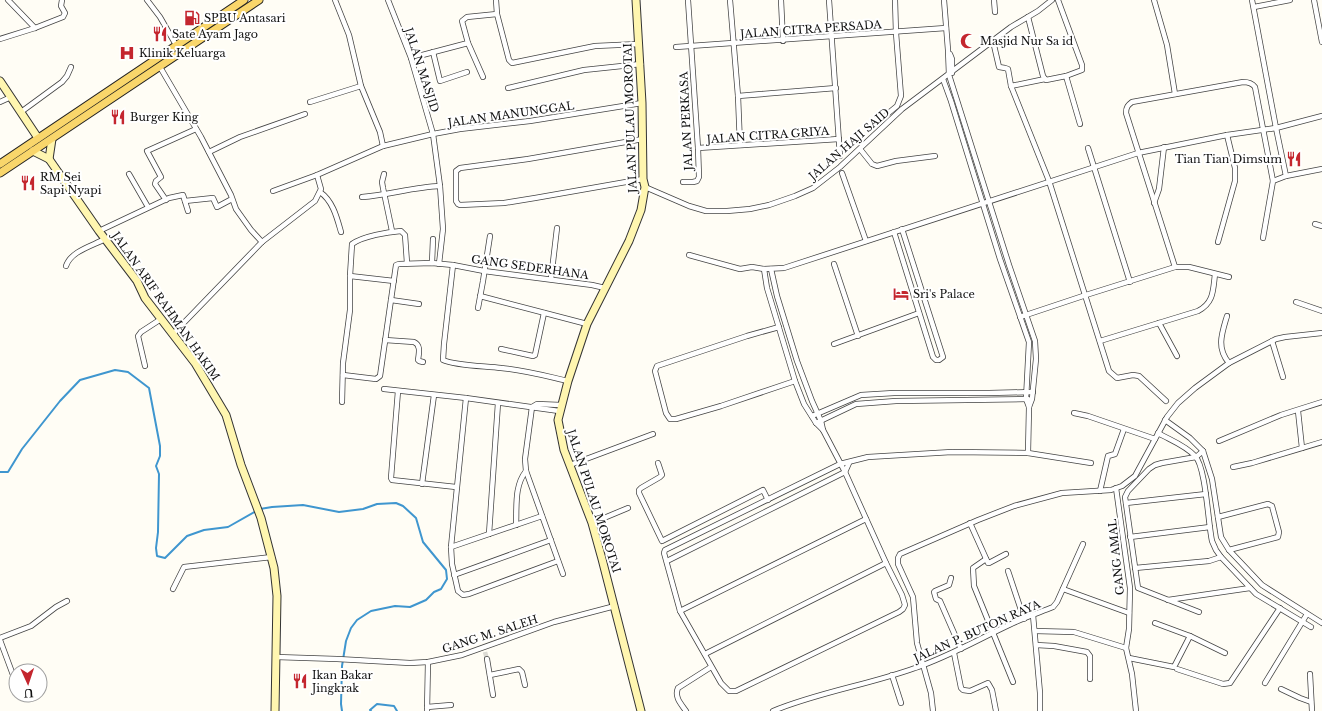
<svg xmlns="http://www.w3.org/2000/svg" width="1322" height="711" viewBox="0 0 1322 711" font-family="'Libre Baskerville',serif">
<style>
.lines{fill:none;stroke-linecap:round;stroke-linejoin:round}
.stream{stroke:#3f96cf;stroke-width:2}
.street-tunnel{stroke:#dbdad3;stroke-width:4.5;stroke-dasharray:4.5 2;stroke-linecap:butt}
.street-casing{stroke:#444;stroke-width:6}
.secondary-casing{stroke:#333;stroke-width:9}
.primary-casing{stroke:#222;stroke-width:9}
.street{stroke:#fff;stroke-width:4.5}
.secondary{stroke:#fff6b0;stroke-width:7}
.primary{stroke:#f9d66b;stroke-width:7}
.labels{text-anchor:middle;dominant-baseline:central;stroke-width:4;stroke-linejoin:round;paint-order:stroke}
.poi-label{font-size:11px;fill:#111;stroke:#fff;text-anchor:start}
.street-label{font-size:11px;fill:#111;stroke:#fff}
</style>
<rect width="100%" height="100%" fill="#fffdf5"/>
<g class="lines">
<!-- stream -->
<g class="stream">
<polyline points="0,472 8,472 22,449 60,401 80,380 115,370 128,372 149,388 160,446 160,456 156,466 159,474 158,532 156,548 157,556 165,558 187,536 204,530 228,527 256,511"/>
<polyline points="260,509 272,507 303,505 339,512 363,509 377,504 396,503 403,506 416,518 423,542 446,570 447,579 441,589 434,592 426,600 410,607 395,606 371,611 357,620 351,628 346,641 342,666 341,704 342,711"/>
<polyline points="371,711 370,710 377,704 394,706 397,711"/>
</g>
<!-- street-tunnel -->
<polyline class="street-tunnel" points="485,652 487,659"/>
<defs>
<g id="street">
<polyline points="8,0 35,28"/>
<polyline points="147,0 160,17 176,45"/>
<polyline points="335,0 349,35 361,86 380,132 383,146"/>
<polyline points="388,0 411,58 433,134 440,186 443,229 439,264"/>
<polyline points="496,0 497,14 509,60 512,63 595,46 639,44"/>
<polyline points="730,0 738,96 740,145"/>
<polyline points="781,0 783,41"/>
<polyline points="829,0 840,156"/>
<polyline points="944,0 948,50 949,75 1009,265 1035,341 1036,359 1032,399 1029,407 1028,453"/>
<polyline points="994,0 995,12"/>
<polyline points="1058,0 1082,65 1082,70 1066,76"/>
<polyline points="1154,0 1167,45 1175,94"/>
<polyline points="1252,0 1276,128 1286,176 1273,181 1263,238"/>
<polyline points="1314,0 1322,42"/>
<polyline points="1254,7 1290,0"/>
<polyline points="1028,17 1043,76 1046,80 1066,76 1080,124"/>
<polyline points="0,39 35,28 63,17 65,13 61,6 62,0"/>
<polyline points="993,41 999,67 1005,68 1008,69 1011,86 1045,79"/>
<polyline points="468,43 483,77"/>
<polyline points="676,47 946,28"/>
<polyline points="433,52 440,81 467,72"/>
<polyline points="950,54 952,59 952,73"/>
<polyline points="411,58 468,43 462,21 467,17 497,14"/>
<polyline points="160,67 201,137 231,195 236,209 251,230 262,242"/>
<polyline points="943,79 951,101 1000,259 1029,342 1026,399 1029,407"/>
<polyline points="1011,86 1049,181 1109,371 1117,378 1133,375 1139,376 1166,401"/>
<polyline points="508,88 584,70 641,64"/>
<polyline points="738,96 836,88"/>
<polyline points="0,102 11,97"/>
<polyline points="310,102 361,86"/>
<polyline points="21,112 62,82 67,76 71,67"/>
<polyline points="886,115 897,106 901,96 896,33 895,0"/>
<polyline points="643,139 528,159 460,168 456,171 456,201 458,204 460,205 504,203 535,198 643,179"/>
<polyline points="698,148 839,139"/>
<polyline points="1088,148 1130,282"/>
<polyline points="860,149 872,164 877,166 896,161 935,156"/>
<polyline points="209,152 240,137 305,114"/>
<polyline points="842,173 866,241"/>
<polyline points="129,174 148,207"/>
<polyline points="384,174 382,182 383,188 392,231"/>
<polyline points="1286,176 1322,169"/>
<polyline points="683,182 693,182 697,181 699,177 698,148 688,0"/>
<polyline points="645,187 689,206 706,211 727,211 750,209 769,205 795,196 813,188 840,167 902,109 1011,27 1038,11 1052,0"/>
<polyline points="273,191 317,175 383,146 433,134 460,129 530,121 642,103"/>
<path d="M320,192c13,9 17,26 21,40"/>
<path d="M362,197c26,-2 52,-10 78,-11"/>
<polyline points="166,200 155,184 156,181 161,177 147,151 196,129"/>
<polyline points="185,201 213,198 217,207 232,199"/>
<polyline points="1154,203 1159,189 1164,147"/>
<polyline points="1315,224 1322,226"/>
<polyline points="99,231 169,198 183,195 188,211"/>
<polyline points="894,232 933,357 936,360 939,360 943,357 942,354 902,229"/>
<polyline points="1218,242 1235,181 1235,168 1227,135"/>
<polyline points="689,255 740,269 752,267 764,269 784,268 1138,153 1227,135 1276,128 1322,116"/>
<polyline points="432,263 433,239"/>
<polyline points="834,264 858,336"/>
<path d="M453,265l-9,79 -1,16c13,6 43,6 58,8 23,2 45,8 67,13"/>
<path d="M66,266c5,-15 26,-20 39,-27"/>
<path d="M1175,267l-49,-154c0,-6 2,-8 6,-11l111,-20c5,0 9,1 12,5l18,94"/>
<polyline points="764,269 767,288 795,381 804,404 816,423 823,430 845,472 886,563 902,595 905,605 903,609 899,612 736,691 729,691 721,683 680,611 664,553 665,550 840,464 868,457 952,452 1028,453 1091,463"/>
<polyline points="771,269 777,296 797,361 812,401 821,421 823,430"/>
<polyline points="350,276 394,281"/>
<polyline points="551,279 557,228"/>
<polyline points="480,296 587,324"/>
<polyline points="391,300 419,304"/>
<polyline points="1296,302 1322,311"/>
<polyline points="478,308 483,281 490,236"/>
<path d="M1227,316c-5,17 -11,32 2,47"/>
<polyline points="1020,317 1086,295 1175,267 1189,267 1229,277"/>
<polyline points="1159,323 1177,356"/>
<polyline points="779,327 747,336 657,366 655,371 666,413 670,419 676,419 721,406 795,381"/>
<polyline points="173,334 262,242 315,201 321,189 317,175"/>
<path d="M385,340l29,2c7,3 5,11 4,18l1,1 4,1"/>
<path d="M1100,341l98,-30c16,-8 15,-21 17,-37"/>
<polyline points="1272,341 1283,377"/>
<polyline points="834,344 919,313"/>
<polyline points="501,349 533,356 535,355 544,313"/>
<polyline points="145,366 138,336 141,332 161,319"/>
<polyline points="343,375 376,379 380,376 395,272 396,265 399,264 432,263 453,265 484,271 592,285 605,288"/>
<polyline points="384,389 466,398 559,411"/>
<polyline points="398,391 391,478 392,480 456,487"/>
<polyline points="466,398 451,547 452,564 458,591 463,595 469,594 558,561"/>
<path d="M342,402l1,-39 7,-53v-34l2,-32c11,-8 36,-12 49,-13l4,4 2,28"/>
<polyline points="561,405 537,404 532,407 525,459 526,471 563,574"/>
<polyline points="1298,411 1302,448"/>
<polyline points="1074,413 1088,416 1155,439"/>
<polyline points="812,416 861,395 894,393 989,393 1033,392"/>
<polyline points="1165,420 1190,438 1203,451 1212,479 1221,537 1229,550 1262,585 1322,623"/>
<polyline points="816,423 856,404 896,401 1028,399"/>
<path d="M1158,433c12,7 27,12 37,23 11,11 13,67 17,85l4,9 5,7 35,37 55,33"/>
<polyline points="1219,441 1281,415 1322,402"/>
<polyline points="658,463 662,475 660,477 641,488 639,490 639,493 662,541 763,490 768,500"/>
<polyline points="570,465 653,434"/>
<polyline points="1233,467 1252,463 1322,442"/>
<polyline points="422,484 434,395"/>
<polyline points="1116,488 1130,588 1129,629 1126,648 1132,674 1136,711"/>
<polyline points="1100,491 1108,456 1115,454 1124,429"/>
<polyline points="1126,503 1206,494"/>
<polyline points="1218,517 1268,504 1272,506 1279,532 1278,537 1229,550"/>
<polyline points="592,523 628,508"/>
<polyline points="970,523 988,563 989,563 1006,554"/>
<path d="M516,525c1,-18 -2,-39 10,-54"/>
<polyline points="489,534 498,403"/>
<polyline points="1130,537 1210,527"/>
<polyline points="451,547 542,516"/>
<polyline points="986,559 973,568 974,586 1013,682"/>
<polyline points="667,561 845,472 849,463"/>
<polyline points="1135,568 1209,561 1221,557"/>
<polyline points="1008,571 1024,619"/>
<polyline points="454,575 551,540"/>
<polyline points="951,578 949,585 935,591 934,592 936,599 940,601 961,649"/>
<polyline points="173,589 184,567 272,557"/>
<polyline points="1063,589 1129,613"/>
<polyline points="1168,600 1250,588"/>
<polyline points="680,611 866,519"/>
<polyline points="1199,612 1138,588 1125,497 1128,491 1149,469 1155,465 1162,463 1196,457 1203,451"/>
<polyline points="1033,615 1040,693 1040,711"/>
<polyline points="1155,623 1190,636 1225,653"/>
<polyline points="1035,631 1074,632 1126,648"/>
<polyline points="0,638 31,626 56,607 67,601"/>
<polyline points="0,640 16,683"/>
<polyline points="1036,645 1054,646 1087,652 1090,656 1090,679"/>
<polyline points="954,653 961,688 963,690 970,691 988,683 992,690 996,711"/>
<polyline points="705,654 886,563"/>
<polyline points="276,657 337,659 410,663 428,662 462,655 554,622 615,606"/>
<polyline points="1129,658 1174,667 1190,636"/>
<polyline points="487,659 493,695"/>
<polyline points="1177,669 1223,684 1230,683 1280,608"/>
<polyline points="1310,674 1312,711"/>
<polyline points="490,675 519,669 522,672 525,685"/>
<polyline points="892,675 901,703"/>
<polyline points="1265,683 1307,614"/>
<polyline points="1281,689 1300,698 1311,702"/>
<polyline points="427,707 451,705"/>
<polyline points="427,711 428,662"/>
<path d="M686,711c-5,-7 -12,-14 -8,-23l33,-21"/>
<path d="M773,711c46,-19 95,-26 142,-43 33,-11 62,-28 94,-43 14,-7 29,-12 44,-18l4,-5 26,-58"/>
<polyline points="933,711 931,693 917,643 913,597 898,564 898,558 900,554 978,520 1014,506 1062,493 1111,490 1122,486 1135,476 1167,417 1178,403 1195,388 1229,363 1276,339 1285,337 1322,333"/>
</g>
<g id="secondary">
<polyline points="636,0 642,103 643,179 645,187 641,210 629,241 587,324 568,381 558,420 564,450 592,523 602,559 641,711"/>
<polyline points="0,81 38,138"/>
<polyline points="33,151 49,159 99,231 137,281 145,298 195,363 226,415 241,465 261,518 274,568 277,596 275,711"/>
<polyline points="49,159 52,139"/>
</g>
<g id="primary">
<polyline points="0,164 244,0"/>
<polyline points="0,173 259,0"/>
</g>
</defs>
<!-- street casing -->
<use href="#street" class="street-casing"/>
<!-- secondary casing -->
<use href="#secondary" class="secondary-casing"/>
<!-- primary casing -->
<use href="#primary" class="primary-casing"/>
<!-- street -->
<use href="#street" class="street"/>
<!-- secondary -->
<use href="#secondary" class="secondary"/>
<!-- primary -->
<use href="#primary" class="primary"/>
</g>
<!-- icons -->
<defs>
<symbol id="fuel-bare" viewBox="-9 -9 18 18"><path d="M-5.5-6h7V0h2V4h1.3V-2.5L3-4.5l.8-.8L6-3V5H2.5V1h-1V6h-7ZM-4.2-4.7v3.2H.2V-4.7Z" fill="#c4262e" stroke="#fff" stroke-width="2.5" paint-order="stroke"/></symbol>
<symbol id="restaurant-bare" viewBox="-9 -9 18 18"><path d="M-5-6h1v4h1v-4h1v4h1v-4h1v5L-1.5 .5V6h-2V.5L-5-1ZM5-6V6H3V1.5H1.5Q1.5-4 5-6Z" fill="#c4262e" stroke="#fff" stroke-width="2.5" paint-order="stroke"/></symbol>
<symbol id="mosque-bare" viewBox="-9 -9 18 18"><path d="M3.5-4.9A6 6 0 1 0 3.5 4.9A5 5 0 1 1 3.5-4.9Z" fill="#c4262e" stroke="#fff" stroke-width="2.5" paint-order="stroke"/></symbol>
<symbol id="hospital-bare" viewBox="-9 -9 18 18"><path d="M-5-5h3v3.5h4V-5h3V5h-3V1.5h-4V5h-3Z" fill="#c4262e" stroke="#fff" stroke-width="2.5" paint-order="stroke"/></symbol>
<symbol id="hotel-bare" viewBox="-9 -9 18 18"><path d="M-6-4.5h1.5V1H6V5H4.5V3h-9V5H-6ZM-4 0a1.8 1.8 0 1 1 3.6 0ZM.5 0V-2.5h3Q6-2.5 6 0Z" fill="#c4262e" stroke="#fff" stroke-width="2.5" paint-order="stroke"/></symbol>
</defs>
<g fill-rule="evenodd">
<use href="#fuel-bare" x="181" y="7" width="22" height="22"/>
<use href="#restaurant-bare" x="149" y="23" width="22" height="22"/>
<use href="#mosque-bare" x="957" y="30" width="22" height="22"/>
<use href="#hospital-bare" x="116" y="42" width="22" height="22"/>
<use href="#restaurant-bare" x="107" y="106" width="22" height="22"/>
<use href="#restaurant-bare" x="1283" y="148" width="22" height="22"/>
<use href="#restaurant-bare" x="17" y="172" width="22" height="22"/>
<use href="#hotel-bare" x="890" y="283" width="22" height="22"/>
<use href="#restaurant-bare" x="289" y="670" width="22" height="22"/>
</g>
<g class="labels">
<!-- poi labels -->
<g class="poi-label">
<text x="204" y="18">SPBU Antasari</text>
<text x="172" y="34">Sate Ayam Jago</text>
<text x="980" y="41">Masjid Nur Sa id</text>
<text x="139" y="53">Klinik Keluarga</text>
<text x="130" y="117">Burger King</text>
<text x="1282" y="159" text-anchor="end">Tian Tian Dimsum</text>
<text x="40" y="177">RM Sei<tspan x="40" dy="13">Sapi Nyapi</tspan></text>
<text x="913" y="294">Sri's Palace</text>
<text x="312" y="675">Ikan Bakar<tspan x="312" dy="13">Jingkrak</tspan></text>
</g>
<!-- street labels -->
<g class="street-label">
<text transform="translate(811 29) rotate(-4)">JALAN CITRA PERSADA</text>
<text transform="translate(422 70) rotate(72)">JALAN MASJID</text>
<text transform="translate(511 114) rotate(-8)">JALAN MANUNGGAL</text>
<text transform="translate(630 118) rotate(-92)">JALAN PULAU MOROTAI</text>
<text transform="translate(686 121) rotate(-93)">JALAN PERKASA</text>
<text transform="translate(768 135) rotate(-4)">JALAN CITRA GRIYA</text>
<text transform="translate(849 144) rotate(-41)">JALAN HAJI SAID</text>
<text transform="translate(530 267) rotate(8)">GANG SEDERHANA</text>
<text transform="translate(166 306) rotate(55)">JALAN ARIF RAHMAN HAKIM</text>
<text transform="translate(594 501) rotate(72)">JALAN PULAU MOROTAI</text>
<text transform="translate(1116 557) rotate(-96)">GANG AMAL</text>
<text transform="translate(977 631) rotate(-24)">JALAN P. BUTON RAYA</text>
<text transform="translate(490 634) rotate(-18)">GANG M. SALEH</text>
</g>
</g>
<!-- north arrow -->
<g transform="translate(28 683) rotate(177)"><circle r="19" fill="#ffffff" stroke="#a0a0a0"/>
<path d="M0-3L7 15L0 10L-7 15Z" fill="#c4262e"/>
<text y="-6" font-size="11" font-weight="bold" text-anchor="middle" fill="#111111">U</text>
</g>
</svg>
